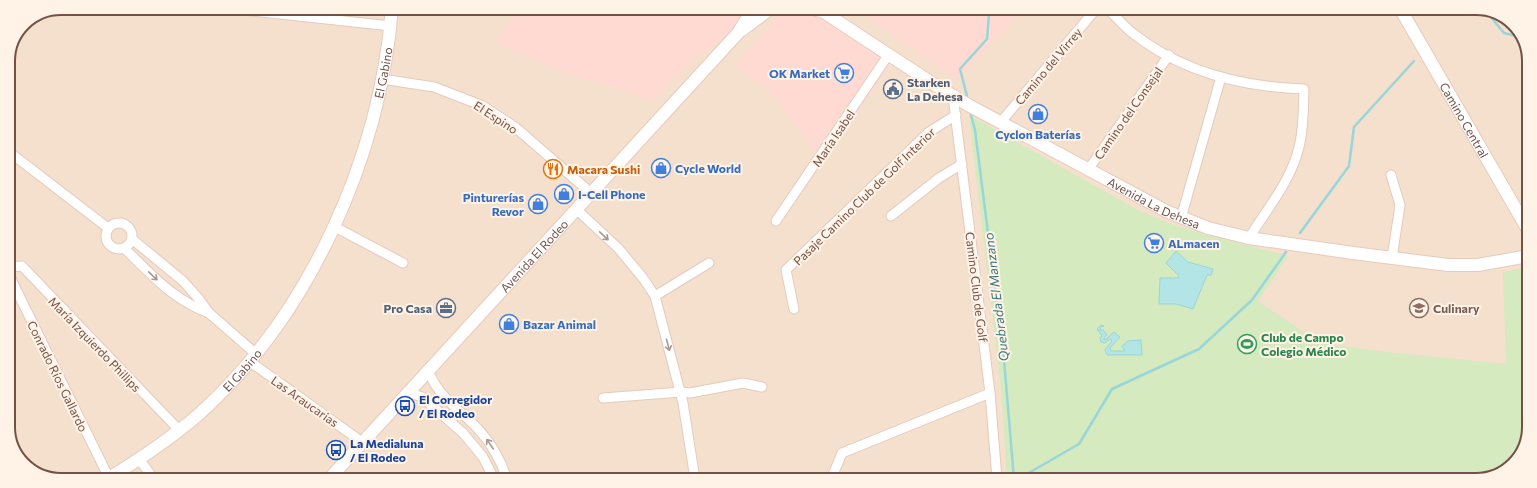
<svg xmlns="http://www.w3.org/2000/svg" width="1537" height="488" viewBox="0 0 1537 488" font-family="Commissioner,sans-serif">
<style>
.residential{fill:#f5dfcd}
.commercial{fill:#fedad2}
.green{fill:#d5eabe}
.water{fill:#b3e5e7;stroke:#99d6d9}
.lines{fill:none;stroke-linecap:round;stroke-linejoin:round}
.stream{stroke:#99d6d9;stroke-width:2.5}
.minor-casing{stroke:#e3cbbe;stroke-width:11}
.secondary-casing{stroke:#e8cbbb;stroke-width:14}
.minor{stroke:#fff;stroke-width:9}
.secondary{stroke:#fff;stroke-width:12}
.oneway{stroke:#ac9790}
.labels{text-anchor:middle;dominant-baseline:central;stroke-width:4;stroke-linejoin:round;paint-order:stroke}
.street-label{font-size:12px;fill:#745146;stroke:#fff2e6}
.shop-label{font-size:12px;font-weight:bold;fill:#366cbe;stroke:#fff2e6;text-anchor:start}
.service-label{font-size:12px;font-weight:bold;fill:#4e5e75;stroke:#fff2e6;text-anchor:start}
.food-label{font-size:12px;font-weight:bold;fill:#c56008;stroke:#fff2e6;text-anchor:start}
.education-label{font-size:12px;font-weight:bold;fill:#785e54;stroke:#fff2e6;text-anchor:start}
.leisure-label{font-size:12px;font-weight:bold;fill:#27864d;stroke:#fff2e6;text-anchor:start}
.transit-label{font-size:12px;font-weight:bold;fill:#164399;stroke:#fff2e6;text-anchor:start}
.water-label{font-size:13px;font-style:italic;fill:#3a777b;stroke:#fff2e6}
.rim{fill:none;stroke:#745146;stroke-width:2}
</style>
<rect width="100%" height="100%" fill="#fdeedf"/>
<!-- residential -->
<polygon class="residential" points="61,8 1490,10 1516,26 1529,57 1527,441 1508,469 1476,480 47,478 21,462 8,431 8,61 24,23"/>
<!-- commercial -->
<g class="commercial">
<polygon points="519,9 753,9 717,45 693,58 652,102 634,93 568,74 496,42"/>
<polygon points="783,9 815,9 891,63 824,163 770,91 736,67"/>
<polygon points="856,9 1022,9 959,79 927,59"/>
</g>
<!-- green -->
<polygon class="green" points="969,115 1138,210 1168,223 1201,233 1288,256 1258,301 1320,343 1386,352 1506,364 1503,272 1528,267 1527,441 1508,469 1476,480 1007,479 1001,388"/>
<!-- water -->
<g class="water">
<polygon points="1176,251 1188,262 1213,269 1211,275 1207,275 1193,309 1176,304 1159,304 1160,278 1178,278 1179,276 1166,263"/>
<polygon points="1101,325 1104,326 1101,327 1100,330 1103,330 1107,335 1104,338 1105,340 1114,332 1120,337 1110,348 1111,351 1125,351 1122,346 1128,341 1141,340 1142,355 1107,355 1105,350 1112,341 1110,339 1105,343 1101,342 1100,338 1102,336 1097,329"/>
</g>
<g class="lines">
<!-- stream -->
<g class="stream">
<polyline points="1485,10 1504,33 1520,37"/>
<polyline points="967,96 960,69 987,39 989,14 987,9"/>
<polyline points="971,115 975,130 1004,360 1014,479"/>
<polyline points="1300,233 1349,166 1354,127 1414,61"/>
<polyline points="1020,478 1079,444 1112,389 1199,349 1252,300 1286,252"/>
</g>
<defs>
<g id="minor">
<polyline points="223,8 391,26"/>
<path d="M1108,9c7,7 14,15 22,22 49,40 112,56 174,58 -1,19 0,39 -5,58 -8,34 -32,62 -50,91"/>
<polyline points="382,79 434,87 483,106 515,127 591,193"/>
<polyline points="953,96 990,393 997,479"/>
<polyline points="1000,123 1096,9"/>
<polyline points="8,151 108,228"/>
<polyline points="1088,170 1169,55"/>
<polyline points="1391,175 1400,205 1392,258"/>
<polyline points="576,209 618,248 643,278 655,296 683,403 695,479"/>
<polyline points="891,216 939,178 962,164"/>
<polyline points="1181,218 1221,77"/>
<polyline points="776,221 889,54"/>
<circle cx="119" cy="236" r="13"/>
<polyline points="335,227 403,263"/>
<polyline points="132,239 183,281 199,299 209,313 255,353"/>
<path d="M125,249c26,25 48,51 84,64"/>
<polyline points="8,267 22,266 179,430"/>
<polyline points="8,273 109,478"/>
<polyline points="655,296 709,263"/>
<polyline points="794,309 786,270 929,132 956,115"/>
<polyline points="249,361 362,442"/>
<path d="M428,369c8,27 34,42 51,61 13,14 22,31 28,49"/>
<polyline points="407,392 422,397 463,433 483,457 494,479"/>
<polyline points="603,398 681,392 690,393 743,383 762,387"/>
<polyline points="139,459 153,478"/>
<polyline points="832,477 842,453 990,393"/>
</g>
<g id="secondary">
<path id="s1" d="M812,9l10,2 113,74 35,21 196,105 42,17 41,10 104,15 95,12h30l50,-9"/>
<path id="s2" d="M1401,10l127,220"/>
<polyline points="742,30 770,9"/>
<path id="s3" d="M109,478c31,-19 61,-39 89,-63 112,-100 182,-258 194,-407"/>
<path id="s4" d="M329,479l409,-446 15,-24"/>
</g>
</defs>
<!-- minor casing -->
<use href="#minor" class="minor-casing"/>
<!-- secondary casing -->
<use href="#secondary" class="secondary-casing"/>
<!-- minor -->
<use href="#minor" class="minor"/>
<!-- secondary -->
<use href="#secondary" class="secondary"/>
</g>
<!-- one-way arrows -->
<defs><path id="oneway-shaft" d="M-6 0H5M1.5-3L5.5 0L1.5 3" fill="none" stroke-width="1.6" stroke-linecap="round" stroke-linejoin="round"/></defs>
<g class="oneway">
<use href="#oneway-shaft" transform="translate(604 236) rotate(43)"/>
<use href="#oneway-shaft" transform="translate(153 276) rotate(44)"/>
<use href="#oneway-shaft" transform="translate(668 345) rotate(75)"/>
<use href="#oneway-shaft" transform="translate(490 444) rotate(-124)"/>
</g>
<!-- icons -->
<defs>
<symbol id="supermarket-ring" viewBox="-11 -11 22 22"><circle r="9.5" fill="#fff2e6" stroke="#3f7fe0" stroke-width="1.5"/><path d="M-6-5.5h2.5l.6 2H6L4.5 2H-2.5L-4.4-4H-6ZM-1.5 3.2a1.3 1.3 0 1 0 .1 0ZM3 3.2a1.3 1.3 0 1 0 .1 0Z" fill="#3f7fe0"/></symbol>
<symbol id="civic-ring" viewBox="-11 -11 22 22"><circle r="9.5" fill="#fff2e6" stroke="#5c6f8a" stroke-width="1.5"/><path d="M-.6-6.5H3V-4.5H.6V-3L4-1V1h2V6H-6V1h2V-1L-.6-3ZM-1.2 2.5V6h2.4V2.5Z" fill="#5c6f8a"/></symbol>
<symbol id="shop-ring" viewBox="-11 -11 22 22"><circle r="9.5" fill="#fff2e6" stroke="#3f7fe0" stroke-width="1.5"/><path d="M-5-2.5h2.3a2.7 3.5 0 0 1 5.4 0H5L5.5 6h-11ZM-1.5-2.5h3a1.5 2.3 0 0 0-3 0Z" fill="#3f7fe0"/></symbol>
<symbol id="restaurant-ring" viewBox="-11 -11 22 22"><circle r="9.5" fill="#fff2e6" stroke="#e8710a" stroke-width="1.5"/><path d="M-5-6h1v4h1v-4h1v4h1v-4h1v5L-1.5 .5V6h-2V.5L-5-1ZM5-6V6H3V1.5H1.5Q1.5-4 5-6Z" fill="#e8710a"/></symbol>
<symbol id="office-ring" viewBox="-11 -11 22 22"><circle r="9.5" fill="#fff2e6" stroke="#5c6f8a" stroke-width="1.5"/><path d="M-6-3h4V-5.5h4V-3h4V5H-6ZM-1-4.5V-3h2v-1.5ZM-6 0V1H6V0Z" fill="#5c6f8a"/></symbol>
<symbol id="university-ring" viewBox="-11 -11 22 22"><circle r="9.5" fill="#fff2e6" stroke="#8d6e63" stroke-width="1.5"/><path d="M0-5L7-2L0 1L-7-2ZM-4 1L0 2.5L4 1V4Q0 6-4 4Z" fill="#8d6e63"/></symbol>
<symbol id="stadium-ring" viewBox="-11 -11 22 22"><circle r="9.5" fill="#fff2e6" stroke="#2e9e5b" stroke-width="1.5"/><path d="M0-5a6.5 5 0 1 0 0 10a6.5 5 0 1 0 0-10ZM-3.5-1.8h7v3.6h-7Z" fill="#2e9e5b"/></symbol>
<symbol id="bus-ring" viewBox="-11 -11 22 22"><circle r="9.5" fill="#fff2e6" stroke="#1a4fb4" stroke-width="1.5"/><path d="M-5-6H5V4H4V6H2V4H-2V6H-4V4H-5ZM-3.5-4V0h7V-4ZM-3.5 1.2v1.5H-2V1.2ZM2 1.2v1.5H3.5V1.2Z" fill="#1a4fb4"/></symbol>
</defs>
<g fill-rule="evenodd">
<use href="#supermarket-ring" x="833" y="62" width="22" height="22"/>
<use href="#civic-ring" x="882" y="78" width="22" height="22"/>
<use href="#shop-ring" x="1027" y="103" width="22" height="22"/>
<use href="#shop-ring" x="650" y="157" width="22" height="22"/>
<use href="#restaurant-ring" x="542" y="158" width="22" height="22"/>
<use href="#shop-ring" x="553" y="183" width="22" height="22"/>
<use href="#shop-ring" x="527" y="193" width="22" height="22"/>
<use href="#supermarket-ring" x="1143" y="232" width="22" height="22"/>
<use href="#office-ring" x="435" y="297" width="22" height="22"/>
<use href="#university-ring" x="1408" y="297" width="22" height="22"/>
<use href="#shop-ring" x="498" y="313" width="22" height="22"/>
<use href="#stadium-ring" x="1236" y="333" width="22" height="22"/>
<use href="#bus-ring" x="394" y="395" width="22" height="22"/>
<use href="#bus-ring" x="325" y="439" width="22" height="22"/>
</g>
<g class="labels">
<!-- street labels -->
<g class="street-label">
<text transform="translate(1048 66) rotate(-50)">Camino del Virrey</text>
<text stroke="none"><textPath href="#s3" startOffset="505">El Gabino</textPath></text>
<text transform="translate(1128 113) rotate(-55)">Camino del Consejal</text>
<text transform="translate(496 117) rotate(33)">El Espino</text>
<text stroke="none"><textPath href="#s2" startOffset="127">Camino Central</textPath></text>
<text transform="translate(833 138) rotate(-56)">María Isabel</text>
<text transform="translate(864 196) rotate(-44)">Pasaje Camino Club de Golf Interior</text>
<text stroke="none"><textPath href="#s1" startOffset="394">Avenida La Dehesa</textPath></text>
<text stroke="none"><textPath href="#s4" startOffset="303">Avenida El Rodeo</textPath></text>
<text transform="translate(977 287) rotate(83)">Camino Club de Golf</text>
<text transform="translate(95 344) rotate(46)">María Izquierdo Phillips</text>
<text stroke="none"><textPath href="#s3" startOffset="172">El Gabino</textPath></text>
<text transform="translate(58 376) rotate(64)">Conrado Ríos Gallardo</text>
<text transform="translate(305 401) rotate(35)">Las Araucarias</text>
</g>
<!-- shop labels -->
<g class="shop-label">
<text x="830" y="73" text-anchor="end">OK Market</text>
<text x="1038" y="134" text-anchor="middle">Cyclon Baterías</text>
<text x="675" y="168">Cycle World</text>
<text x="578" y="194">I-Cell Phone</text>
<text x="524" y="197" text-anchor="end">Pinturerías<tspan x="524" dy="14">Revor</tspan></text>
<text x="1168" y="243">ALmacen</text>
<text x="523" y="324">Bazar Animal</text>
</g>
<!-- service labels -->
<g class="service-label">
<text x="907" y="82">Starken<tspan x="907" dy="14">La Dehesa</tspan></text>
<text x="432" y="308" text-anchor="end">Pro Casa</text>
</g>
<!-- food labels -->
<g class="food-label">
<text x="567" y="169">Macara Sushi</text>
</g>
<!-- education labels -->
<g class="education-label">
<text x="1433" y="308">Culinary</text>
</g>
<!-- leisure labels -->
<g class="leisure-label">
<text x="1261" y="337">Club de Campo<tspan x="1261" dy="14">Colegio Médico</tspan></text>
</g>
<!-- transit labels -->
<g class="transit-label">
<text x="419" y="399">El Corregidor<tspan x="419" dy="14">/ El Rodeo</tspan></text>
<text x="350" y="443">La Medialuna<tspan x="350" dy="14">/ El Rodeo</tspan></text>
</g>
<!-- water labels -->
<g class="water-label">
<text transform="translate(996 297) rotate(-97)">Quebrada El Manzano</text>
</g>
</g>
<!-- crop -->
<path d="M0 0H1537V488H0ZM61 15H1476A46 46 0 0 1 1522 61V427A46 46 0 0 1 1476 473H61A46 46 0 0 1 15 427V61A46 46 0 0 1 61 15Z" fill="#fff2e6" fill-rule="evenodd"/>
<path class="rim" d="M61 15H1476A46 46 0 0 1 1522 61V427A46 46 0 0 1 1476 473H61A46 46 0 0 1 15 427V61A46 46 0 0 1 61 15Z"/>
</svg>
